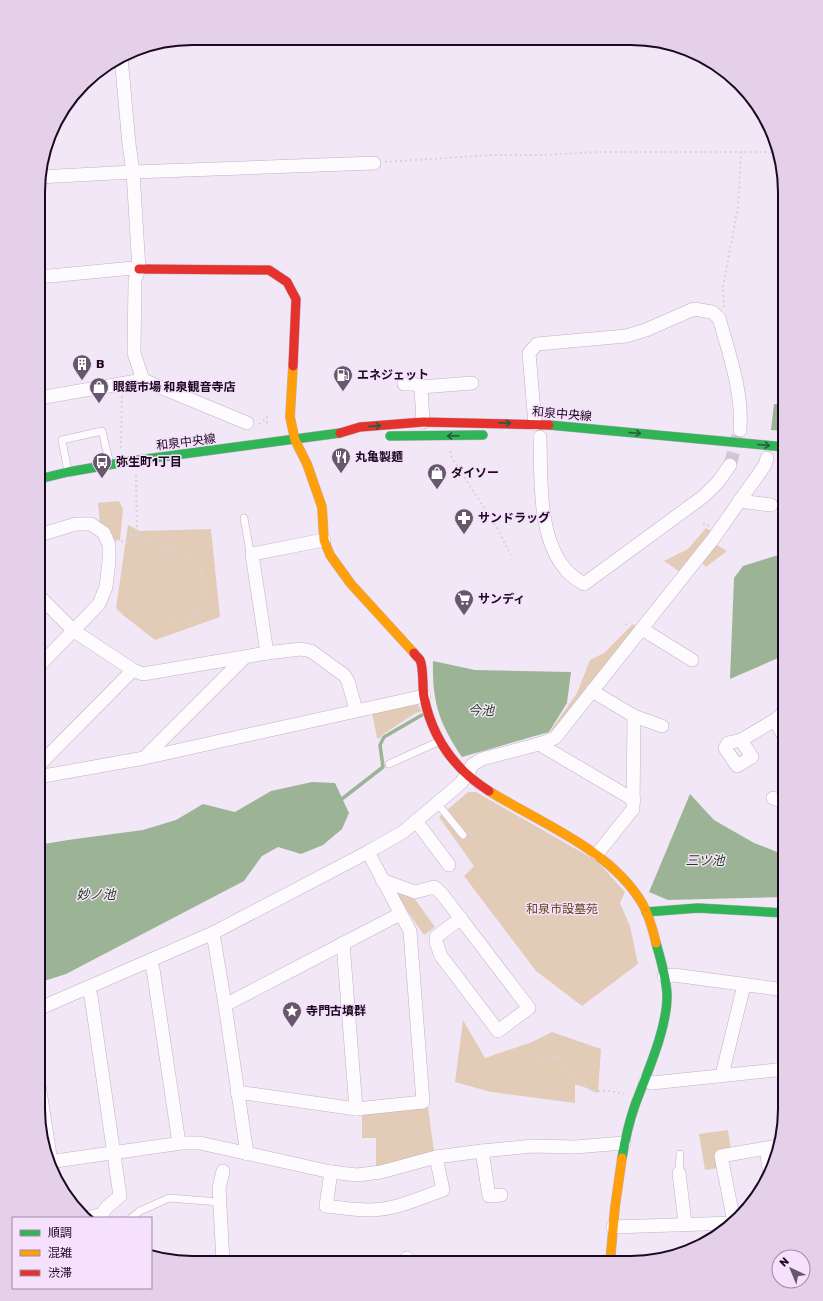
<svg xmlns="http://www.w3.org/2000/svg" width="823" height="1301" viewBox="0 0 823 1301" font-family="Rubik,'Noto Sans JP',sans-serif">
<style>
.green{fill:#e3ccb7}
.water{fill:#9cb495}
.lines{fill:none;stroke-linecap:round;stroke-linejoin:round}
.stream{stroke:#9cb495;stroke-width:3.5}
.street-tunnel{stroke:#d2c6d6;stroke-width:13;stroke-dasharray:13 6;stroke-linecap:butt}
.lane-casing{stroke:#bfb1c4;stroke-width:8}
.street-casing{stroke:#bfb1c4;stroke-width:14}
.fast-casing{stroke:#bfb1c4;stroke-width:10}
.slow-casing{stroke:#bfb1c4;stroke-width:10}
.jam-casing{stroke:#bfb1c4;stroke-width:10}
.path{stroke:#d7d3d8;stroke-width:2;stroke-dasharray:2 3;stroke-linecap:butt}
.lane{stroke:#fdfbfe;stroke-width:7}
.street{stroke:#fdfbfe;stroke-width:13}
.fast{stroke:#30b455;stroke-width:9}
.slow{stroke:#ff9f0a;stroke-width:9}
.jam{stroke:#e5322d;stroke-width:9}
.oneway{stroke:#265e3b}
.labels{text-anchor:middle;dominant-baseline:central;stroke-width:3;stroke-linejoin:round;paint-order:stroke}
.poi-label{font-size:12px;font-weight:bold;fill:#1c0921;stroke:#f6e1fc;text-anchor:start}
.street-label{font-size:12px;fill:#1c0921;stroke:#f6e1fc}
.park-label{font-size:12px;fill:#644b20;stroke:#f6e1fc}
.water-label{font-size:13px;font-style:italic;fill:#1e4511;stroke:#f6e1fc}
.rim{fill:none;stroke:#1c0921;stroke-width:2}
</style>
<rect width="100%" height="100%" fill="#f2e7f6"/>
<!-- green -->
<g class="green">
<polygon points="119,501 123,509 120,540 113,541 100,524 98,503"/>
<polygon points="128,525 140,531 211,529 220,617 155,640 123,615 116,608"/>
<polygon points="706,528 711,531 680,572 664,561 688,549"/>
<polygon points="715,544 727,551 706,567 701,562"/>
<polygon points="633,624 637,627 553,733 551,730 577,693 590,660 604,653"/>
<polygon points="417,704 422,711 414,714 382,735 379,739 377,738 372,713"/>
<polygon points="468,792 476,792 597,861 625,892 620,903 630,926 638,964 582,1006 536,971 464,876 474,866 439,817"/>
<polygon points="397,893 414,898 435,927 424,935 399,899"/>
<path d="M463,1020l22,38 47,-16 20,-10 49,17 -3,44c-7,-2 -16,-8 -23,-8v18l-84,-11 -36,-10z"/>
<polygon points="428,1107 434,1151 376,1167 376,1138 362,1138 362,1113"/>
<polygon points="728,1130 731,1150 718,1168 705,1170 699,1134"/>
</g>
<!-- water -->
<g class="water">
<polygon points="774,404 785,405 785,431 771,430"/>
<polygon points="785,553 785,655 730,679 734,578 743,566"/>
<path d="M433,661l42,9 96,2 -4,31 -18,29 -87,25c-23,-34 -30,-55 -29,-96z"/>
<polygon points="312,782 335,783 349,813 342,829 323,845 301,854 278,847 262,856 244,881 66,974 38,983 38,845 68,840 143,830 176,820 203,804 235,812 271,791"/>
<polygon points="690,794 714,820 754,843 785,855 785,897 668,900 649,892"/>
</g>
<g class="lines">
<!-- stream -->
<polyline class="stream" points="338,802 383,767 380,745 384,737 422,715"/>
<!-- street-tunnel -->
<polyline class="street-tunnel" points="730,465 738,436"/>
<defs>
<g id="lane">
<polyline points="68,472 62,440 102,431 110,464"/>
<polyline points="244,518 250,552 252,554"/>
<polyline points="389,764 440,741"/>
<polyline points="437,803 463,835"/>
<polyline points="679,1173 680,1154"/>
<polyline points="131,1218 140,1211 169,1198 219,1202"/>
</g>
<g id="street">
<polyline points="121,57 129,144 133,172 139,269 135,280 134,353 143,380 247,423"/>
<polyline points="39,177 133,172 374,163"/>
<polyline points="39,277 133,268 139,269"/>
<polyline points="404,384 414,384 421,387"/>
<polyline points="39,398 143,380"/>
<polyline points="423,422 421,387 472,383"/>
<path d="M535,424l-6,-71 8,-9 89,-8 20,-6 48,-21 18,3 7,6c10,36 24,74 21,112"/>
<path d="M540,437c1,39 -2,97 23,129 5,8 13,13 21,18l120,-88 14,-14 12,-17"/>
<polyline points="739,501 771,505"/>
<polyline points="39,596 74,631 133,670 143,674 267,653 301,649 311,651 344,675 348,681 356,710"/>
<polyline points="642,629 692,660"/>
<polyline points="267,653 252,554 324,540"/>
<polyline points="39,666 99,604 106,587 109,561 109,545 104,533 91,524 76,524 39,535"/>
<polyline points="592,691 634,716 662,726"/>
<polyline points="775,720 785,738"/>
<polyline points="741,740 752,757 737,766 725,748 728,743 741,740 775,720 785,711"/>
<polyline points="539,744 634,800"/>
<polyline points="144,758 244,658"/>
<polyline points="38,766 133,670"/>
<polyline points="38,777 144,758 424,696"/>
<polyline points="773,798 785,803"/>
<polyline points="416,821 449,865"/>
<polyline points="597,854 633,809 634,716"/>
<polyline points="382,880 415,892 434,887 442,894 529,1008 498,1031 441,956 436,942 436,937 461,918"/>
<polyline points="213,933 225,1005 247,1154"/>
<polyline points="343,943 356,1109"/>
<polyline points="149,961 153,969 179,1143"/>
<polyline points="664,976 674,975 785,990"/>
<polyline points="225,1005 400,914"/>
<polyline points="38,1009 213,933 368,852 403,832 461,783 467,775 472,765 482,759 539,744 555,738 713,539 765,465 767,458"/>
<polyline points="722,1075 744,985"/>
<polyline points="38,1078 51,1162"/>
<polyline points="645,1081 652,1083 785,1069"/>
<polyline points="237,1092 356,1109 423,1102 410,931 368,852"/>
<polyline points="766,1149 770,1174"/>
<polyline points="482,1151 489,1196 501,1195"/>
<polyline points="48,1162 182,1143 200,1143 331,1172 357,1175 381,1172 436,1157 482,1151 533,1146 575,1147 624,1143"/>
<path d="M331,1172l-5,34c23,3 47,7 71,0 15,-4 31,-11 46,-16l-7,-33"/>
<polyline points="679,1173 685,1223"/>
<polyline points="85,1218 101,1215 107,1207 120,1196 91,996 87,988"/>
<polyline points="734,1222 721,1156 778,1146"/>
<polyline points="613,1227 733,1223"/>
<polyline points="407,1258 410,1262"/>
<polyline points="223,1262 219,1188 223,1171"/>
</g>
<g id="fast">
<polyline points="549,425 785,447"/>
<polyline points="390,436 483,435"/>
<polyline points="39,479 68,472 131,461 340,433"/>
<polyline points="646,912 698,908 785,913"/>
<path d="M622,1158c3,-18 7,-36 13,-53 12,-32 33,-78 32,-111 -1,-17 -6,-34 -11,-51"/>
</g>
<g id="slow">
<polyline points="293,366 290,417 295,440 307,464 322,507 324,540 330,555 351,584 414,653"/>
<path d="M489,791c51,32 121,58 153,112 7,12 11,27 14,40"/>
<polyline points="610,1263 615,1207 622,1158"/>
</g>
<g id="jam">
<polyline points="139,269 269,270 287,282 296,299 293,366"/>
<polyline points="340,433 360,427 423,422 549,425"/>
<path d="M414,653c1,2 4,4 6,7 4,8 2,27 4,37 8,40 30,72 65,94"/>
</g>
</defs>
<!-- lane casing -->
<use href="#lane" class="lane-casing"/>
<!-- street casing -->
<use href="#street" class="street-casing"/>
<!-- fast casing -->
<use href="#fast" class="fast-casing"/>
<!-- slow casing -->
<use href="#slow" class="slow-casing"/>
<!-- jam casing -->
<use href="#jam" class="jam-casing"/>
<!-- path -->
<g class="path">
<polyline points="385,162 490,155 544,155 597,152 777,152"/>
<polyline points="724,307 723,287 738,206 741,153"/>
<polyline points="259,424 267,417 267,424"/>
<polyline points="121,448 122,395"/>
<polyline points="450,451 452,458 497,528 511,555"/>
<polyline points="136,475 137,535 199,561 201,565 203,600 200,610 194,617 188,620 164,622"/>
<polyline points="703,523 709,526"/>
<polyline points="121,541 127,543 130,535 137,535"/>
<polyline points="625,625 630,622"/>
<polyline points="472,835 477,835"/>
<path d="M537,1059l21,-2c9,14 23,31 41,34 3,0 6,0 9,0 5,0 11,2 16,3"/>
</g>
<!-- lane -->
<use href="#lane" class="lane"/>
<!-- street -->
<use href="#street" class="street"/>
<!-- fast -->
<use href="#fast" class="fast"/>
<!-- slow -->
<use href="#slow" class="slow"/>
<!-- jam -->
<use href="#jam" class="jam"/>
</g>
<!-- one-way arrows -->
<defs><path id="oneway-shaft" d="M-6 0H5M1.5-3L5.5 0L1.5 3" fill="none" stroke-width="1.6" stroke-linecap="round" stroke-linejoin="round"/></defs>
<g class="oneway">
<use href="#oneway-shaft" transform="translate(505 423) rotate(1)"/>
<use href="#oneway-shaft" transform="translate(375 426) rotate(-4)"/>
<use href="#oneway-shaft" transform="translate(635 433) rotate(5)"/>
<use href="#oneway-shaft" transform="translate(453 436) rotate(178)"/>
<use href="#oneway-shaft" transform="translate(764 445) rotate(5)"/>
</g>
<!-- icons -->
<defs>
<symbol id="building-pin" viewBox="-11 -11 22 30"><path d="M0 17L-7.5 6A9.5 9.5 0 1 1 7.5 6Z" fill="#67576c" stroke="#f6e1fc"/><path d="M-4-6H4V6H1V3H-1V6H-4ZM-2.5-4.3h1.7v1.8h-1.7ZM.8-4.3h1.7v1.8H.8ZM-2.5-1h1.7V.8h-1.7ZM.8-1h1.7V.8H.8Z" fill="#fff"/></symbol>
<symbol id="fuel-pin" viewBox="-11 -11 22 30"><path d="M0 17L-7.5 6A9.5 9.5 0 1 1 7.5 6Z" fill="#67576c" stroke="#f6e1fc"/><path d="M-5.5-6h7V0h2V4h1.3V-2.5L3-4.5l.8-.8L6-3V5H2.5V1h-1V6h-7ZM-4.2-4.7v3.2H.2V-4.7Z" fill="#fff"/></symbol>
<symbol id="shop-pin" viewBox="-11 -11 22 30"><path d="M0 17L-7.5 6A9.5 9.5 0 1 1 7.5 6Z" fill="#67576c" stroke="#f6e1fc"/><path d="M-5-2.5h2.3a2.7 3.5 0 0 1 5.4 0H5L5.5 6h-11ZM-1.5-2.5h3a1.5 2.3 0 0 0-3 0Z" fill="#fff"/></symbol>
<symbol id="restaurant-pin" viewBox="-11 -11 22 30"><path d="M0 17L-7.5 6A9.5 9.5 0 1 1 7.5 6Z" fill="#67576c" stroke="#f6e1fc"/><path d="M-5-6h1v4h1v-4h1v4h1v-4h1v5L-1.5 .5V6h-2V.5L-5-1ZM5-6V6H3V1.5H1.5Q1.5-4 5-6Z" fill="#fff"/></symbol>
<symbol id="bus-pin" viewBox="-11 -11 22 30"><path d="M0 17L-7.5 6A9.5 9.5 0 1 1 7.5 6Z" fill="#67576c" stroke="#f6e1fc"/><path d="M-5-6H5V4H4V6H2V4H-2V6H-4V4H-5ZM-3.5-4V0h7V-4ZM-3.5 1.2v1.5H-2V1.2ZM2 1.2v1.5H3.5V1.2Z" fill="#fff"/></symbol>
<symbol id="pharmacy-pin" viewBox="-11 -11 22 30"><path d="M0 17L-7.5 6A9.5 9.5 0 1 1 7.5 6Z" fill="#67576c" stroke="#f6e1fc"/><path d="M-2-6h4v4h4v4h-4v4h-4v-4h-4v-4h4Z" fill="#fff"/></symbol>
<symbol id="supermarket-pin" viewBox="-11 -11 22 30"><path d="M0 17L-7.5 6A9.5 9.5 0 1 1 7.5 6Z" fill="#67576c" stroke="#f6e1fc"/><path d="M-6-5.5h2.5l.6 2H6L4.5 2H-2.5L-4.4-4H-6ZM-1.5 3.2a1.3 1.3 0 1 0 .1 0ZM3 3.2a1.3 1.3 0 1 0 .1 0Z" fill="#fff"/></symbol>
<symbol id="sight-pin" viewBox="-11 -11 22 30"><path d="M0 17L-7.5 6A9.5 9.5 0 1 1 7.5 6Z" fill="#67576c" stroke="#f6e1fc"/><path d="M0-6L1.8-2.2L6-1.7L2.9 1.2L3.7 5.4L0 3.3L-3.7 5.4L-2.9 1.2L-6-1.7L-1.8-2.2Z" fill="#fff"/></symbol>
</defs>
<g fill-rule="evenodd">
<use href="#building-pin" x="71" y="353" width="22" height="30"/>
<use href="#fuel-pin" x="332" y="364" width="22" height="30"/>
<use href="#shop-pin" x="88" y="376" width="22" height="30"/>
<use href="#restaurant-pin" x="330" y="446" width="22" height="30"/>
<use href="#bus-pin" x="91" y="451" width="22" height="30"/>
<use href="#shop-pin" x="426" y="462" width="22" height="30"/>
<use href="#pharmacy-pin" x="453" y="507" width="22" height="30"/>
<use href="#supermarket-pin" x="453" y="588" width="22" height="30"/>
<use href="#sight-pin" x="281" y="1000" width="22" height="30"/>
</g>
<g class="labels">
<!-- poi labels -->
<g class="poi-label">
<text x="96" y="364">B</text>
<text x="357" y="375">エネジェット</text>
<text x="113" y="387">眼鏡市場 和泉観音寺店</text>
<text x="355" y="457">丸亀製麺</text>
<text x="116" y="462">弥生町1丁目</text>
<text x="451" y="473">ダイソー</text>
<text x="478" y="518">サンドラッグ</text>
<text x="478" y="599">サンディ</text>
<text x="306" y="1011">寺門古墳群</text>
</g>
<!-- street labels -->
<g class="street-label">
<text transform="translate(562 414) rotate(5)">和泉中央線</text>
<text transform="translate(186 442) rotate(-7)">和泉中央線</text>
</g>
<!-- park labels -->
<g class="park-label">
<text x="562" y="909">和泉市設墓苑</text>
</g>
<!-- water labels -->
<g class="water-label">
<text x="481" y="710">今池</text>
<text x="705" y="860">三ツ池</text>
<text x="96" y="894">妙ノ池</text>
</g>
</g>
<!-- crop -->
<path d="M0 0H823V1301H0ZM192 45H631A147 147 0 0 1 778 192V1109A147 147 0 0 1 631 1256H192A147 147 0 0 1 45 1109V192A147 147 0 0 1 192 45Z" fill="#e5d0ea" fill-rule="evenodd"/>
<path class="rim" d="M192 45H631A147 147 0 0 1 778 192V1109A147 147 0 0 1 631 1256H192A147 147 0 0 1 45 1109V192A147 147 0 0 1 192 45Z"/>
<!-- legend -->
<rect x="12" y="1217" width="140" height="72" fill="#f6e1fc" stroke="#9f8ba4"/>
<rect x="20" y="1230" width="20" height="6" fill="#30b455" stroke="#9f8ba4"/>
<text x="48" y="1237" font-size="12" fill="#1c0921">順調</text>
<rect x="20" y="1250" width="20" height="6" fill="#ff9f0a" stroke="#9f8ba4"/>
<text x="48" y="1257" font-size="12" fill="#1c0921">混雑</text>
<rect x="20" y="1270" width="20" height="6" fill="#e5322d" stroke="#9f8ba4"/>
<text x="48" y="1277" font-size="12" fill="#1c0921">渋滞</text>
<!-- north arrow -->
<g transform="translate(791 1269) rotate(316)"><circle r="19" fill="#f6e1fc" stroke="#9f8ba4"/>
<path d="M0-3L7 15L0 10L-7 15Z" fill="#67576c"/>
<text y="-6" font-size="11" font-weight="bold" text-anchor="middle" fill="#1c0921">N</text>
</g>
</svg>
